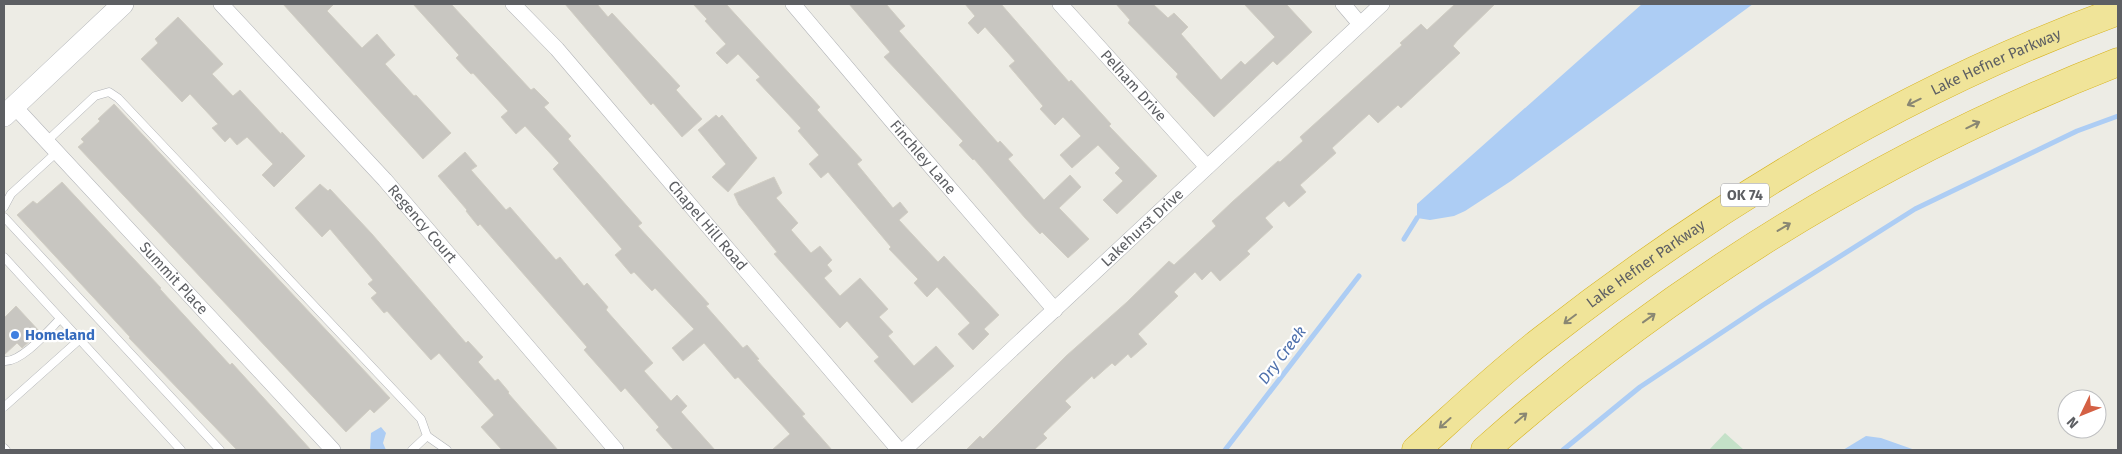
<svg xmlns="http://www.w3.org/2000/svg" width="2122" height="454" viewBox="0 0 2122 454" font-family="'Fira Sans',sans-serif">
<style>
.green{fill:#c4e1c8}
.water{fill:#adcdf4}
.lines{fill:none;stroke-linecap:round;stroke-linejoin:round}
.stream{stroke:#adcdf4;stroke-width:5}
.building{fill:#c8c6c1;stroke:#d1cec4}
.lane-casing{stroke:#b2b4b8;stroke-width:9}
.street-casing{stroke:#b2b4b8;stroke-width:16}
.secondary-casing{stroke:#b4b6ba;stroke-width:22}
.highway-casing{stroke:#d6b21c;stroke-width:29}
.lane{stroke:#fff;stroke-width:8}
.street{stroke:#fff;stroke-width:15}
.secondary{stroke:#fff;stroke-width:21}
.highway{stroke:#f0e499;stroke-width:28}
.oneway{stroke:#898773}
.shop-dot{fill:#3f7fe0;stroke:#fff;stroke-width:2}
.labels{text-anchor:middle;dominant-baseline:central;stroke-width:4.5;stroke-linejoin:round;paint-order:stroke}
.shield{fill:#fff;stroke:#8e8f92;stroke-width:1}
.shield-label{font-size:14px;font-weight:bold;fill:#5d5f63}
.street-label{font-size:15px;fill:#5d5f63;stroke:#fff}
.shop-label{font-size:15px;font-weight:bold;fill:#366cbe;stroke:#fff;text-anchor:start}
.water-label{font-size:16px;font-style:italic;fill:#5072ad;stroke:#fff}
</style>
<rect width="100%" height="100%" fill="#edece5"/>
<!-- green -->
<polygon class="green" points="1725,433 1744,450 1709,450"/>
<!-- water -->
<g class="water">
<polygon points="1642,4 1753,4 1511,181 1465,211 1454,216 1430,220 1417,218 1417,204"/>
<polygon points="381,427 386,433 383,443 386,450 370,450 371,433"/>
<polygon points="1866,436 1881,438 1915,450 1843,450"/>
</g>
<g class="lines">
<!-- stream -->
<g class="stream">
<polyline points="1404,239 1417,218"/>
<polyline points="1225,450 1359,276"/>
<polyline points="1563,450 1640,387 1763,305 1915,209 2077,131 2118,116"/>
</g>
</g>
<!-- building -->
<g class="building">
<polygon points="283,4 334,4 327,11 362,48 377,34 395,55 385,64 414,96 416,95 451,133 423,159"/>
<polygon points="413,4 451,4 531,90 534,88 549,103 544,107 571,136 568,139 642,223 638,226 709,304 706,306 743,348 747,345 759,359 757,360 805,414 802,416 832,450 772,450 790,434 738,377 735,379 704,343 683,361 672,348 694,329 655,288 652,291 634,272 631,274 615,255 622,249 553,169 559,163 525,126 516,134 501,117 508,111 473,73 471,74 456,58 459,55"/>
<polygon points="565,4 597,4 608,17 612,13 680,86 676,90 702,119 682,137 653,103 651,105"/>
<polygon points="693,4 726,4 820,107 817,110 862,160 857,164 893,208 900,202 908,212 899,220 938,262 944,256 999,315 984,329 989,334 973,350 958,334 970,323 937,287 927,297 914,283 918,279 889,249 891,247 828,172 821,178 809,164 819,155 798,131 801,128 756,80 760,77 738,54 727,64 716,53 726,44 705,21 707,19"/>
<polygon points="849,4 886,4 905,26 899,31 998,143 1000,141 1013,155 1008,159 1044,200 1070,175 1081,187 1059,208 1089,239 1068,258 1042,232 1040,234 1025,218 974,159 973,160 959,145 963,141 884,57 890,52"/>
<polygon points="965,4 1001,4 1069,82 1071,80 1111,124 1109,126 1157,176 1117,214 1103,200 1123,181 1115,173 1120,168 1098,145 1072,168 1060,155 1081,136 1063,117 1055,125 1040,109 1043,106 1009,66 1015,61 985,27 978,34 968,23 975,16"/>
<polygon points="1116,4 1153,4 1168,18 1174,13 1188,27 1181,34 1221,80 1241,61 1245,65 1275,37 1244,4 1286,4 1312,32 1277,65 1273,61 1214,117 1176,77 1178,74 1128,23 1130,20"/>
<polygon points="1455,4 1495,4 1457,41 1453,46 1460,53 1401,108 1398,105 1378,123 1369,114 1332,148 1336,153 1300,185 1306,192 1289,207 1284,201 1265,218 1273,227 1247,251 1250,254 1220,281 1211,271 1202,280 1195,272 1174,292 1178,296 1138,334 1147,344 1131,358 1128,354 1115,366 1112,363 1094,379 1092,376 1065,401 1071,407 1043,434 1047,438 1034,450 966,450 980,436 983,439 1066,356 1127,302 1169,261 1174,265 1216,226 1212,221 1232,202 1278,161 1280,162 1303,141 1300,137 1402,45 1400,43 1421,24 1427,30"/>
<polygon points="178,17 223,64 212,74 233,96 240,90 281,134 282,132 305,156 274,187 262,175 273,164 247,137 237,145 230,137 225,142 212,128 218,124 190,94 182,102 141,59 158,43 155,39"/>
<polygon points="114,104 390,398 374,413 370,409 346,432 78,147 84,142 81,139 100,121 98,119"/>
<polygon points="716,115 719,118 722,115 757,158 728,192 712,177 726,164 698,130"/>
<polygon points="465,152 477,166 471,170 506,210 510,207 556,260 560,257 584,286 587,283 608,307 606,310 653,363 644,371 671,401 677,395 687,406 681,412 715,450 674,450 656,430 659,427 625,388 621,392 584,350 587,347 480,224 478,226 466,211 467,210 438,176"/>
<polygon points="774,177 782,193 776,198 798,223 791,230 811,253 820,246 832,260 827,265 832,271 824,278 840,296 860,278 888,309 879,317 893,332 888,336 914,366 936,346 954,366 912,403 874,361 879,357 847,321 840,328 774,254 777,252 739,205 734,194"/>
<polygon points="62,182 161,288 160,289 230,365 232,363 311,450 237,450 129,338 130,337 17,215 33,201 37,204"/>
<polygon points="320,184 328,191 330,189 372,234 466,343 468,341 483,357 478,362 495,381 498,379 509,392 508,393 558,450 502,450 481,427 494,415 439,353 431,360 387,311 384,313 371,298 377,293 368,284 373,280 330,229 322,237 295,208"/>
<polygon points="16,306 40,332 22,348 17,343 4,355 4,318"/>
</g>
<g class="lines">
<defs>
<g id="lane">
<polyline points="47,141 95,96 109,92 118,98 421,419 427,436 412,450"/>
<polyline points="4,207 11,194 57,152"/>
<polyline points="4,217 220,450"/>
<polyline points="4,257 181,450"/>
<path d="M4,361c17,2 44,-30 56,-42"/>
<polyline points="4,407 79,340"/>
<polyline points="427,436 447,450"/>
<polyline points="4,448 6,450"/>
</g>
<g id="street">
<path id="s1" d="M221,4l164,176 231,270"/>
<path id="s2" d="M513,4l44,45 342,401"/>
<path id="s3" d="M793,4l115,136 147,170"/>
<path id="s4" d="M1060,4l147,163"/>
<polyline points="1343,4 1360,24"/>
<path id="s5" d="M14,106l319,344"/>
<path id="s6" d="M904,450l478,-446"/>
</g>
<polyline id="secondary" points="4,116 123,4"/>
<g id="highway">
<path id="s7" d="M1416,450c41,-37 82,-76 126,-110 175,-137 367,-253 576,-329"/>
<path d="M1485,450c187,-166 400,-297 633,-388"/>
</g>
</defs>
<!-- lane casing -->
<use href="#lane" class="lane-casing"/>
<!-- street casing -->
<use href="#street" class="street-casing"/>
<!-- secondary casing -->
<use href="#secondary" class="secondary-casing"/>
<!-- highway casing -->
<use href="#highway" class="highway-casing"/>
<!-- lane -->
<use href="#lane" class="lane"/>
<!-- street -->
<use href="#street" class="street"/>
<!-- secondary -->
<use href="#secondary" class="secondary"/>
<!-- highway -->
<use href="#highway" class="highway"/>
</g>
<!-- one-way arrows -->
<defs><path id="oneway-shaft" d="M-6 0H5M1.5-3L5.5 0L1.5 3" fill="none" stroke-width="1.6" stroke-linecap="round" stroke-linejoin="round" transform="scale(1.25)"/></defs>
<g class="oneway">
<use href="#oneway-shaft" transform="translate(1914 102) rotate(154)"/>
<use href="#oneway-shaft" transform="translate(1973 125) rotate(-26)"/>
<use href="#oneway-shaft" transform="translate(1784 227) rotate(-31)"/>
<use href="#oneway-shaft" transform="translate(1649 318) rotate(-36)"/>
<use href="#oneway-shaft" transform="translate(1570 319) rotate(143)"/>
<use href="#oneway-shaft" transform="translate(1521 418) rotate(-40)"/>
<use href="#oneway-shaft" transform="translate(1445 423) rotate(138)"/>
</g>
<!-- markers -->
<circle class="shop-dot" cx="15" cy="335" r="5"/>
<g class="labels">
<!-- shield labels -->
<rect class="shield" x="1721" y="183.5" width="48" height="23" rx="4"/>
<g class="shield-label">
<text x="1745" y="195">OK 74</text>
</g>
<!-- street labels -->
<g class="street-label">
<text stroke="none"><textPath href="#s7" startOffset="701">Lake Hefner Parkway</textPath></text>
<text stroke="none"><textPath href="#s4" startOffset="110">Pelham Drive</textPath></text>
<text stroke="none"><textPath href="#s3" startOffset="201">Finchley Lane</textPath></text>
<text stroke="none"><textPath href="#s1" startOffset="298">Regency Court</textPath></text>
<text stroke="none"><textPath href="#s2" startOffset="295">Chapel Hill Road</textPath></text>
<text stroke="none"><textPath href="#s6" startOffset="326">Lakehurst Drive</textPath></text>
<text stroke="none"><textPath href="#s7" startOffset="296">Lake Hefner Parkway</textPath></text>
<text stroke="none"><textPath href="#s5" startOffset="235">Summit Place</textPath></text>
</g>
<!-- shop labels -->
<g class="shop-label">
<text x="25" y="335">Homeland</text>
</g>
<!-- water labels -->
<g class="water-label">
<text transform="translate(1282 355) rotate(-53)">Dry Creek</text>
</g>
</g>
<!-- border -->
<rect width="2122" height="454" fill="none" stroke="#5d5f63" stroke-width="10"/>
<!-- north arrow -->
<g transform="translate(2082 414) rotate(227)"><circle r="24" fill="#ffffff" stroke="#bebfc1"/>
<path d="M0-4L9 19L0 12L-9 19Z" fill="#d46044"/>
<text y="-8" font-size="14" font-weight="bold" text-anchor="middle" fill="#5d5f63">N</text>
</g>
</svg>
